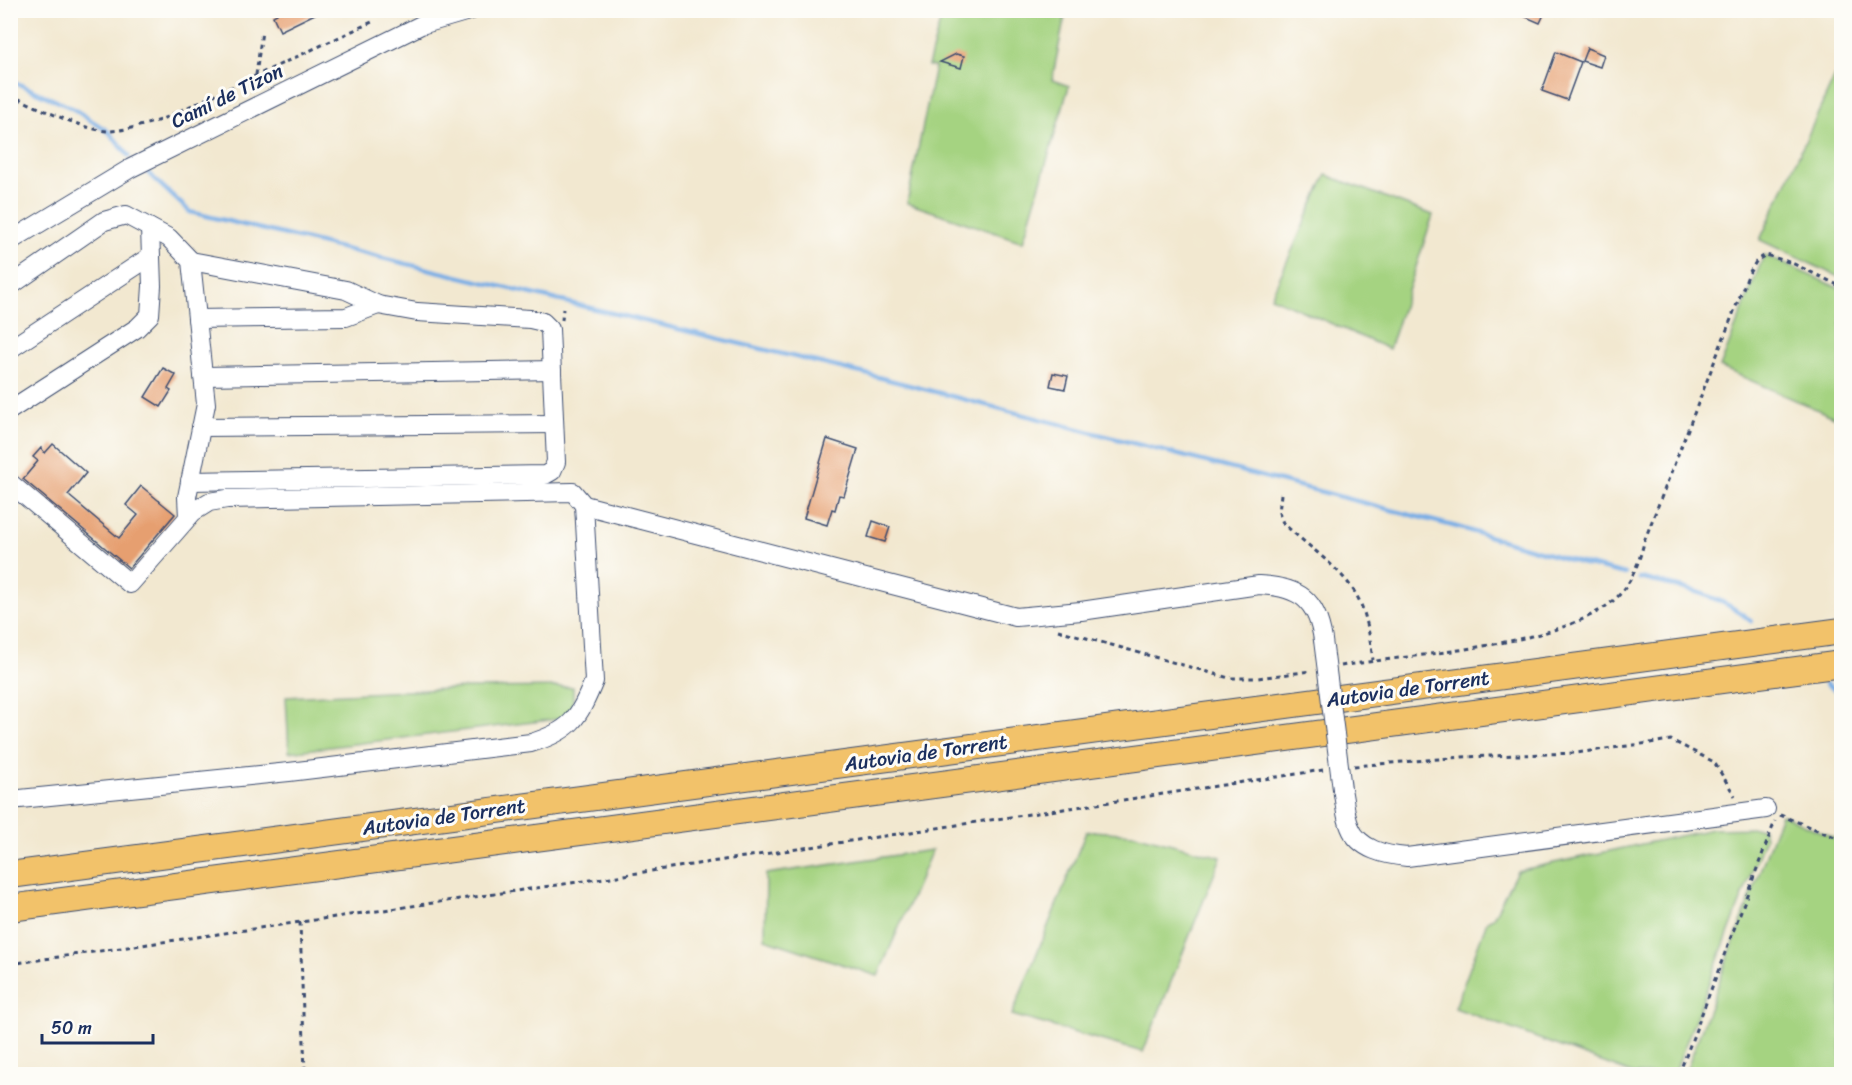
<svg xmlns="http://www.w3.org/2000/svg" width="1852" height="1085" viewBox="0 0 1852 1085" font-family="Sriracha,sans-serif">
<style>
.green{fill:#a5d381;stroke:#608170;stroke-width:1.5}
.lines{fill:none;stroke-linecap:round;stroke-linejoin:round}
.stream{stroke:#78ade5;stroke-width:4.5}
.building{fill:#e69f70}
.minor-casing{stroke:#3b4b6f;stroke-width:20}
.highway-casing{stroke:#3b4b6f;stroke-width:28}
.path{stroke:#3b4b6f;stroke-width:3;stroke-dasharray:4.5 4.5;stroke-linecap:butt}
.minor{stroke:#fff;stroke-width:18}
.highway{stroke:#f2c26a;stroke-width:26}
.minor-bridge-casing{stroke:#3b4b6f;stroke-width:20;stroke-linecap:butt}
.minor-bridge{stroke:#fff;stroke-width:18}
.labels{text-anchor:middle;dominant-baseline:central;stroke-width:6;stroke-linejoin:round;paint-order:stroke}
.street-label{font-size:20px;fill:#1b2f5e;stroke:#fdfcf7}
</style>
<rect width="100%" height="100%" fill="#fdfcf7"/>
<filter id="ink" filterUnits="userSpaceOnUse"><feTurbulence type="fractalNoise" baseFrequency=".0167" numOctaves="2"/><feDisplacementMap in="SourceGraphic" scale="12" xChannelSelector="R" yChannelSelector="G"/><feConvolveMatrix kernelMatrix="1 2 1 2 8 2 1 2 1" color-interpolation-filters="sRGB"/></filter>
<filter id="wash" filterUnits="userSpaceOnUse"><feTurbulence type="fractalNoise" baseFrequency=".008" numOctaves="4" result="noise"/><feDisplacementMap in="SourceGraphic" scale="24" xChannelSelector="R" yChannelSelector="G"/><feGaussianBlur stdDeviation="1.35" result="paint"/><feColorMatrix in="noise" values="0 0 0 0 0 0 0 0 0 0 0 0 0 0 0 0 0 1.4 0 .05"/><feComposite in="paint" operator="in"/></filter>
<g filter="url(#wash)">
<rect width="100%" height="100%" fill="#f2e8d0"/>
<!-- green -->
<g class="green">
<polygon points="943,11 1066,11 1052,80 1069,86 1023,242 907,203 935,67 928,66"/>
<polygon points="1841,63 1841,278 1760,240"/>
<polygon points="1326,175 1433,215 1389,349 1271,297"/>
<polygon points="1764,255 1841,289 1841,420 1720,367"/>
<polygon points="573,687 573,710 566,718 289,752 286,697 468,688"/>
<polygon points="1781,814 1841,841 1841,1074 1685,1074"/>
<polygon points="1763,828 1765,838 1674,1074 1634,1074 1455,1008 1487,921 1493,918 1517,871 1712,829"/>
<polygon points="1092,831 1134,834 1221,857 1143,1052 1012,1015 1086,832"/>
<polygon points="932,850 878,976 765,939 766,874"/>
</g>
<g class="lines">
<!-- stream -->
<g class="stream">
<polyline points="10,80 72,108 109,132 129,156"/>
<polyline points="148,173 190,212 870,375 1457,527 1580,563 1625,574"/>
<path d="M1639,578c40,9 80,15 112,43"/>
<polyline points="1826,684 1842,694"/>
</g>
</g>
<g id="blocks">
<!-- building -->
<g class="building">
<polygon points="275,10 323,10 280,31 273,16 277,14"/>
<polygon points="1510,10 1546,10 1540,23"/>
<polygon points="1587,48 1604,55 1600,67 1582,61"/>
<polygon points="1556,52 1581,62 1567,100 1542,91"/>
<polygon points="956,54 964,56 961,68 940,62"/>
<polygon points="163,368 176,375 168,389 171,391 161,407 145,397"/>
<polygon points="1053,373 1068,376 1065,389 1050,386"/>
<polygon points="827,439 858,449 844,496 839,495 835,510 832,509 827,525 804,518"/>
<polygon points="53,444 86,473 68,495 119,538 138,515 126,505 141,486 175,514 129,568 23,479 38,461 33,457 41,448 45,453"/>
<polygon points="873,521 890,527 885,542 868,537"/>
</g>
</g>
</g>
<g filter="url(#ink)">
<use href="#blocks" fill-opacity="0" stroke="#3b4b6f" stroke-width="1.5"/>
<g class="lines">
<defs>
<g id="minor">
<polyline points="10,241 131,168 421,25 472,10"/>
<polyline points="10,286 104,221 126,215 169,238 191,261 206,404 187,497 188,517"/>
<polyline points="197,319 346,317 378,305"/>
<polyline points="10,349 151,256"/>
<polyline points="203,376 552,370"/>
<polyline points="10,410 137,328 150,315 152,286 150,228"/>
<polyline points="201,427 554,424"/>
<polyline points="190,481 545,475 552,471 556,462 550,329 543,322 530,319 417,312 378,305 346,290 191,261"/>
<path d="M10,483l120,101 63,-72 16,-10 18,-3 346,-7 11,13 432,112 65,-6 178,-26c40,2 58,14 64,55"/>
<path d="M1342,789c3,13 3,27 8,38 9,23 36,28 57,30l359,-48"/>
<path d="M10,800l279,-28 242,-29c40,-12 47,-24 63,-62l-10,-176"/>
</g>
<g id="highway">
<polyline points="10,875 1842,631"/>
<polyline points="10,908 1842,664"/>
</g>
</defs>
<!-- minor casing -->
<use href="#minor" class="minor-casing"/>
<!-- highway casing -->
<use href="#highway" class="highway-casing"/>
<!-- path -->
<g class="path">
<polyline points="256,75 262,31"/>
<path d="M10,95c24,10 76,37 100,36 17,-1 34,-6 50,-11l214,-99"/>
<polyline points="562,320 563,309"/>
<path d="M1281,494l-2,19 4,10c25,24 61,46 76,77 9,19 11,40 14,60"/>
<polyline points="1058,630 1229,678 1258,678 1311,671"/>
<path d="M1341,666c69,-12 235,-20 280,-73 13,-15 19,-35 24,-54l104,-266 8,-13 9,-5 26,8 50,24"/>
<polyline points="1354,766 1462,757 1576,753 1671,740 1714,762 1735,796"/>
<polyline points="1780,815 1842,840"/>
<polyline points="300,922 305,1074"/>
<polyline points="10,964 571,883 1323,770"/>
<polyline points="1679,1074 1775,821"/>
</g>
<!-- minor -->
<use href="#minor" class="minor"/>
<!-- highway -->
<use href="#highway" class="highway"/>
<defs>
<polyline id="minor-bridge" points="1323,640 1342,789"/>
</defs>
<!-- minor-bridge casing -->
<use href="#minor-bridge" class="minor-bridge-casing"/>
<!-- minor-bridge -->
<use href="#minor-bridge" class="minor-bridge"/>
</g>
</g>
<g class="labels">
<!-- street labels -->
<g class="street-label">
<text transform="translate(227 96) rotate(-26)">Camí de Tizon</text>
<text transform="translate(1408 689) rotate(-8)">Autovia de Torrent</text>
<text transform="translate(926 753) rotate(-8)">Autovia de Torrent</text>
<text transform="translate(444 817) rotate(-8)">Autovia de Torrent</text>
</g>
</g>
<!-- margin -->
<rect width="1852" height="1085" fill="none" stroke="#fdfcf7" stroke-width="36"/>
<!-- scale -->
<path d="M42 1034v9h111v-9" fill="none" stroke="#1b2f5e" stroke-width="3"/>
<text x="51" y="1034" font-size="18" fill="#1b2f5e" stroke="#fdfcf7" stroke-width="4.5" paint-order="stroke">50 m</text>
</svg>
